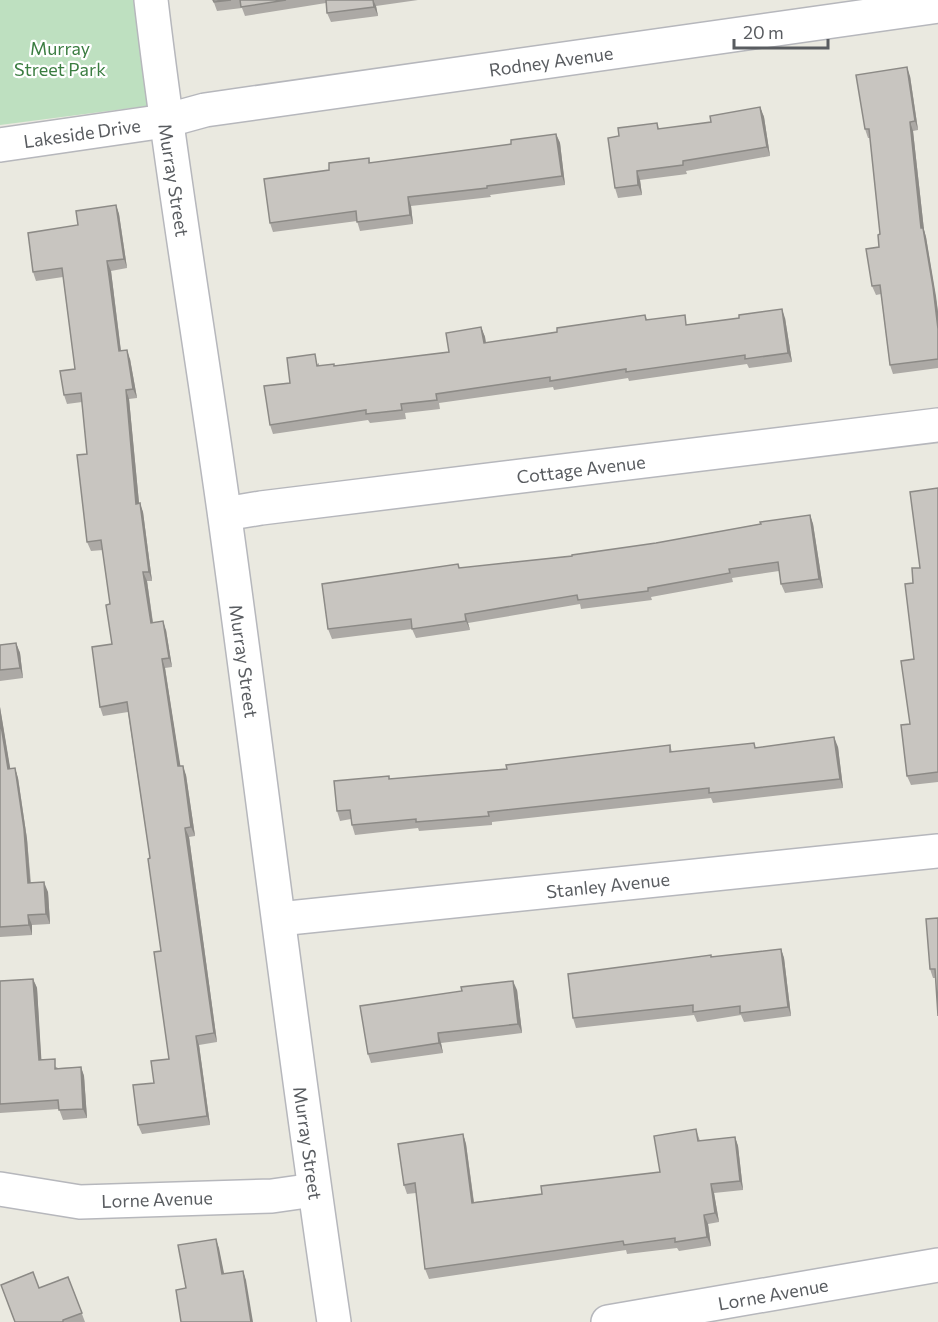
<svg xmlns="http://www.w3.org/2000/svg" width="938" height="1322" viewBox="0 0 938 1322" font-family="Commissioner,sans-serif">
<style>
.green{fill:#bee0c0}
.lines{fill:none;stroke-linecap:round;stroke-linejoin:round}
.minor-casing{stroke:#b6b7bc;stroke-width:36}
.minor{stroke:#fff;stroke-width:33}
.wall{fill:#aca9a5}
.shaded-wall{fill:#8c8a86}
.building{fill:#c8c5c0;stroke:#8c8a86;stroke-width:1.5}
.labels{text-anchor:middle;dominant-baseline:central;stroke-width:4.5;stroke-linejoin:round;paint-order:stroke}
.park-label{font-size:18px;fill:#3b7d41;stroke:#fff}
.street-label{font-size:18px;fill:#595c60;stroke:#fff}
</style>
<rect width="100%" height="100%" fill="#eae9e0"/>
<!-- green -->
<polygon class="green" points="0,0 138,0 147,106 0,125"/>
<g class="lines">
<defs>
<g id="minor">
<path d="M151,0c20,173 50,345 74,518 37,268 69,537 109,804"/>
<polyline points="0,145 165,121 205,110 938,6"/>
<polyline points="225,514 261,508 938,425"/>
<polyline points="279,919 938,851"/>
<polyline points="0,1189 80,1202 272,1196 314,1190"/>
<polyline points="608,1322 938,1265"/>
</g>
</defs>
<!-- minor casing -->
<use href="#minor" class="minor-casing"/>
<!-- minor -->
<use href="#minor" class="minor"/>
</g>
<!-- wall -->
<g class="wall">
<polygon points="213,0 418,0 376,6 378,16 331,22 327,13 326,3 245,16 242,8 217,11"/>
<polygon points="910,76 918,130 913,131 924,230 926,237 938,312 938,368 893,374 890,365 881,294 876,295 872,286 879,247 880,234 870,138 868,138 865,129"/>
<polygon points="760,107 764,117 770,156 686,171 687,174 640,180 642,195 618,198 615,188 619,136 657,123 659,129 711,122"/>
<polygon points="556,134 560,143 565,185 490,195 491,197 411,206 413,224 360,231 357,221 273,232 270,223 329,170 369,158 370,163 511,144"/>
<polygon points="116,205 119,214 127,268 111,271 121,351 130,359 137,398 129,399 139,503 143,512 152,581 147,581 153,622 166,630 172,667 165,668 180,766 186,775 195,836 189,837 217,1042 199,1045 210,1125 142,1134 138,1125 154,1083 169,1059 161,951 150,858 128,712 103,716 100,707 112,644 110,604 103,550 91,551 87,542 87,454 82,402 67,404 64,395 75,369 63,277 36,281 33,272 78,225"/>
<polygon points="645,315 647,320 688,325 785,318 792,362 749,368 747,364 629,381 628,378 554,390 553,387 439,403 440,409 405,413 406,419 370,423 368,420 273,434 270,425 290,383 319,363 319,366 334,366 449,352 481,327 485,337 486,343 557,332"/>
<polygon points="938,488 938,782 911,785 907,776 914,659 913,583 920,568"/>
<polygon points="810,515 813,524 823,588 785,593 781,584 779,571 732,578 733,582 651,597 652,600 581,609 580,604 468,623 470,630 416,638 412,629 332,639 328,629 460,568 572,556 656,543"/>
<polygon points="16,643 20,653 23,678 0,681 0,645"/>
<polygon points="0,707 10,769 15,768 18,778 27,839 31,883 48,892 50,924 32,925 32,935 0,937"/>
<polygon points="670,745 672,752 756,748 838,747 843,788 713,803 711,798 492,822 492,825 419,831 418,828 355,835 352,825 351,819 340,821 337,811 390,779 507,769"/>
<polygon points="938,918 936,978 933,978 930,969"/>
<polygon points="781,949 784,958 791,1016 744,1022 741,1015 697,1022 694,1015 576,1028 573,1018 712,957"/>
<polygon points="33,979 37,988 41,1059 58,1068 81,1067 84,1076 87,1118 63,1120 59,1109 0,1113 0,981"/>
<polygon points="517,990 522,1033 441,1043 443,1053 371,1063 368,1054"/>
<polygon points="696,1129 700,1141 735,1137 738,1146 743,1190 714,1193 719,1222 708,1224 711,1246 679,1251 677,1248 627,1254 626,1250 429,1279 425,1269 416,1193 407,1194 404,1185 463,1134 466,1144 474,1202 542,1194 660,1172"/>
<polygon points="68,1277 85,1322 15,1322 39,1288"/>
</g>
<!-- shaded-wall -->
<g class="shaded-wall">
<polygon points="373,0 376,6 378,16 374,7"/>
<polygon points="907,67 910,76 918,130 915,121"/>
<polygon points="760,107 764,117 770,156 767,147"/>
<polygon points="910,122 913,131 924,230 926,237 936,296 938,312 938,329 921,228"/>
<polygon points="556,134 560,143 565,185 562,176"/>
<polygon points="637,171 640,180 642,195 638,185"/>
<polygon points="408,197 411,206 413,224 410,215"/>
<polygon points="116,205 119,214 127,268 124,259"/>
<polygon points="107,261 111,271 122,360 119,351"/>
<polygon points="782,309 785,318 792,362 788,353"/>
<polygon points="481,327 485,337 487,352 484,343"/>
<polygon points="127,350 130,359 137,398 133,389"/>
<polygon points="126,390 129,399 140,513 136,504"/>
<polygon points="140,503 143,512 152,581 149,572"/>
<polygon points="810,515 813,524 823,588 819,579"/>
<polygon points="143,572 147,581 154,632 151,623"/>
<polygon points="465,614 468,623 470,630 466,621"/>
<polygon points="163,621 166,630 172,667 169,658"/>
<polygon points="16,643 20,653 23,678 20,668"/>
<polygon points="162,659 165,668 182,776 178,766"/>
<polygon points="0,707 12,779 8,769 0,719"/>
<polygon points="834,737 838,747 843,788 840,779"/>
<polygon points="183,766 186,775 195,836 191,827"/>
<polygon points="15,768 18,778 27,839 31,893 28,883"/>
<polygon points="185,828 189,837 217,1042 214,1033"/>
<polygon points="44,882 48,892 50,924 46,914"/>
<polygon points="28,915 32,925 32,935 29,925"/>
<polygon points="781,949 784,958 791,1016 788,1007"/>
<polygon points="33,979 37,988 42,1069 39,1060"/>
<polygon points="513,981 517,990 522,1033 518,1024"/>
<polygon points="438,1033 441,1043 443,1053 439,1043"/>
<polygon points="196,1036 199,1045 210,1125 207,1116"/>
<polygon points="81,1067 84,1076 87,1118 83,1109"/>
<polygon points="463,1134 466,1144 475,1212 472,1203"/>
<polygon points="735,1137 738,1146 743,1190 740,1181"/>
<polygon points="711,1184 714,1193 719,1222 715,1213"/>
<polygon points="704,1215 708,1224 711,1246 707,1237"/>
<polygon points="216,1239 219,1248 226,1283 222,1274"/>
<polygon points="243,1271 246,1280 253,1322 251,1322"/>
</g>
<!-- building -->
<g class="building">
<polygon points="213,0 231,0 214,2"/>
<polygon points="240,0 286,0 241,7"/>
<polygon points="326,0 373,0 374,7 327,13"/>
<polygon points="907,67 915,121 910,122 921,228 923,228 933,287 938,329 938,359 890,365 880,285 872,286 866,249 879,247 878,235 880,234 869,129 865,129 856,75"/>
<polygon points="760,107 767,147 683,161 683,165 637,171 638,185 615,188 608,138 619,136 618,128 657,123 658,129 711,122 710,116"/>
<polygon points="556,134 562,176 487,186 487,188 408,197 410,215 357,222 356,211 270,223 264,179 329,170 329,163 369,158 369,163 511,144 511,140"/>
<polygon points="116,205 124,259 107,261 119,351 127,350 133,389 126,390 136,504 140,503 149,572 143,572 151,623 163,621 169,658 162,659 178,766 183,766 191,827 185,828 214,1033 196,1036 207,1116 138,1125 133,1085 154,1083 151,1061 169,1059 154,952 161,951 148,859 150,858 127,702 100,707 92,647 112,644 106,605 110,604 101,540 87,542 77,455 87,454 81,393 64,395 60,371 75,369 62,268 33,272 28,233 78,225 76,211"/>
<polygon points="782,309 788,353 745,359 745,355 626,372 626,369 550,381 550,377 436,394 437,400 401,404 402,410 366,414 366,410 270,425 264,386 290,383 287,358 315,354 317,366 334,364 334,366 449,352 446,333 481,327 484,343 557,332 557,328 645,315 646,320 685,315 686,325 739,318 739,315"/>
<polygon points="938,488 938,772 907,776 901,725 910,724 901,661 914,659 905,584 913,583 912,568 920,568 910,492"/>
<polygon points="810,515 819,579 781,584 778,562 729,569 730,573 648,588 648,591 578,600 577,595 465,614 466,621 412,629 411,619 328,629 322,584 458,564 459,568 572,556 572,555 656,543 761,524 760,522"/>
<polygon points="16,643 20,668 0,670 0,645"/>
<polygon points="0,719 8,769 15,768 24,829 28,883 44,882 46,914 28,915 29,925 0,927"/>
<polygon points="834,737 840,779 709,793 709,788 488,812 489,816 416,822 416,819 352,825 350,810 337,811 334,781 389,776 389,779 507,769 506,765 670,745 670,752 754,743 755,748"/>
<polygon points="938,918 938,1016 935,969 930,969 926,919"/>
<polygon points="781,949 788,1007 740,1013 740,1006 693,1012 693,1005 573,1018 568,974 711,955 711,957"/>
<polygon points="33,979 39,1060 55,1059 55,1069 81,1067 83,1109 59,1110 58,1100 0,1104 0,981"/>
<polygon points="513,981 518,1024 438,1033 439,1043 368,1054 360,1006 462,991 461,987"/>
<polygon points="696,1129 698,1141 735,1137 740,1181 711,1184 715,1213 704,1215 707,1237 675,1242 675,1238 624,1245 623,1241 425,1269 415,1183 404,1185 398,1144 463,1134 472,1203 542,1194 541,1186 660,1172 654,1136"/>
<polygon points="216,1239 222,1274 243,1271 251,1322 181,1322 176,1290 186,1288 178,1245"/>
<polygon points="33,1272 39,1288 68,1277 82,1313 63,1320 63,1322 15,1322 1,1285"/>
</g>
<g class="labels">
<!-- park labels -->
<g class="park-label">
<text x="60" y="48">Murray<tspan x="60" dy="21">Street Park</tspan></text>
</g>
<!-- street labels -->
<g class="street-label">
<text transform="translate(551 61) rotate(-8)">Rodney Avenue</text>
<text transform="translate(82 133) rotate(-8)">Lakeside Drive</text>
<text transform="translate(174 180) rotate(81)">Murray Street</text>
<text transform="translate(581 469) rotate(-7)">Cottage Avenue</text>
<text transform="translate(244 661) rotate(82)">Murray Street</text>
<text transform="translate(608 885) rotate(-6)">Stanley Avenue</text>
<text transform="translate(308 1143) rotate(82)">Murray Street</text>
<text transform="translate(157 1199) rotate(-2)">Lorne Avenue</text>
<text transform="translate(773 1294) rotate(-10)">Lorne Avenue</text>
</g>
</g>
<!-- scale -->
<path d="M734 39v9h94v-9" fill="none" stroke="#595c60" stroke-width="3"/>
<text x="743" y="39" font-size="18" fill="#595c60" stroke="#ffffff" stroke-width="4.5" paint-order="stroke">20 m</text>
</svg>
